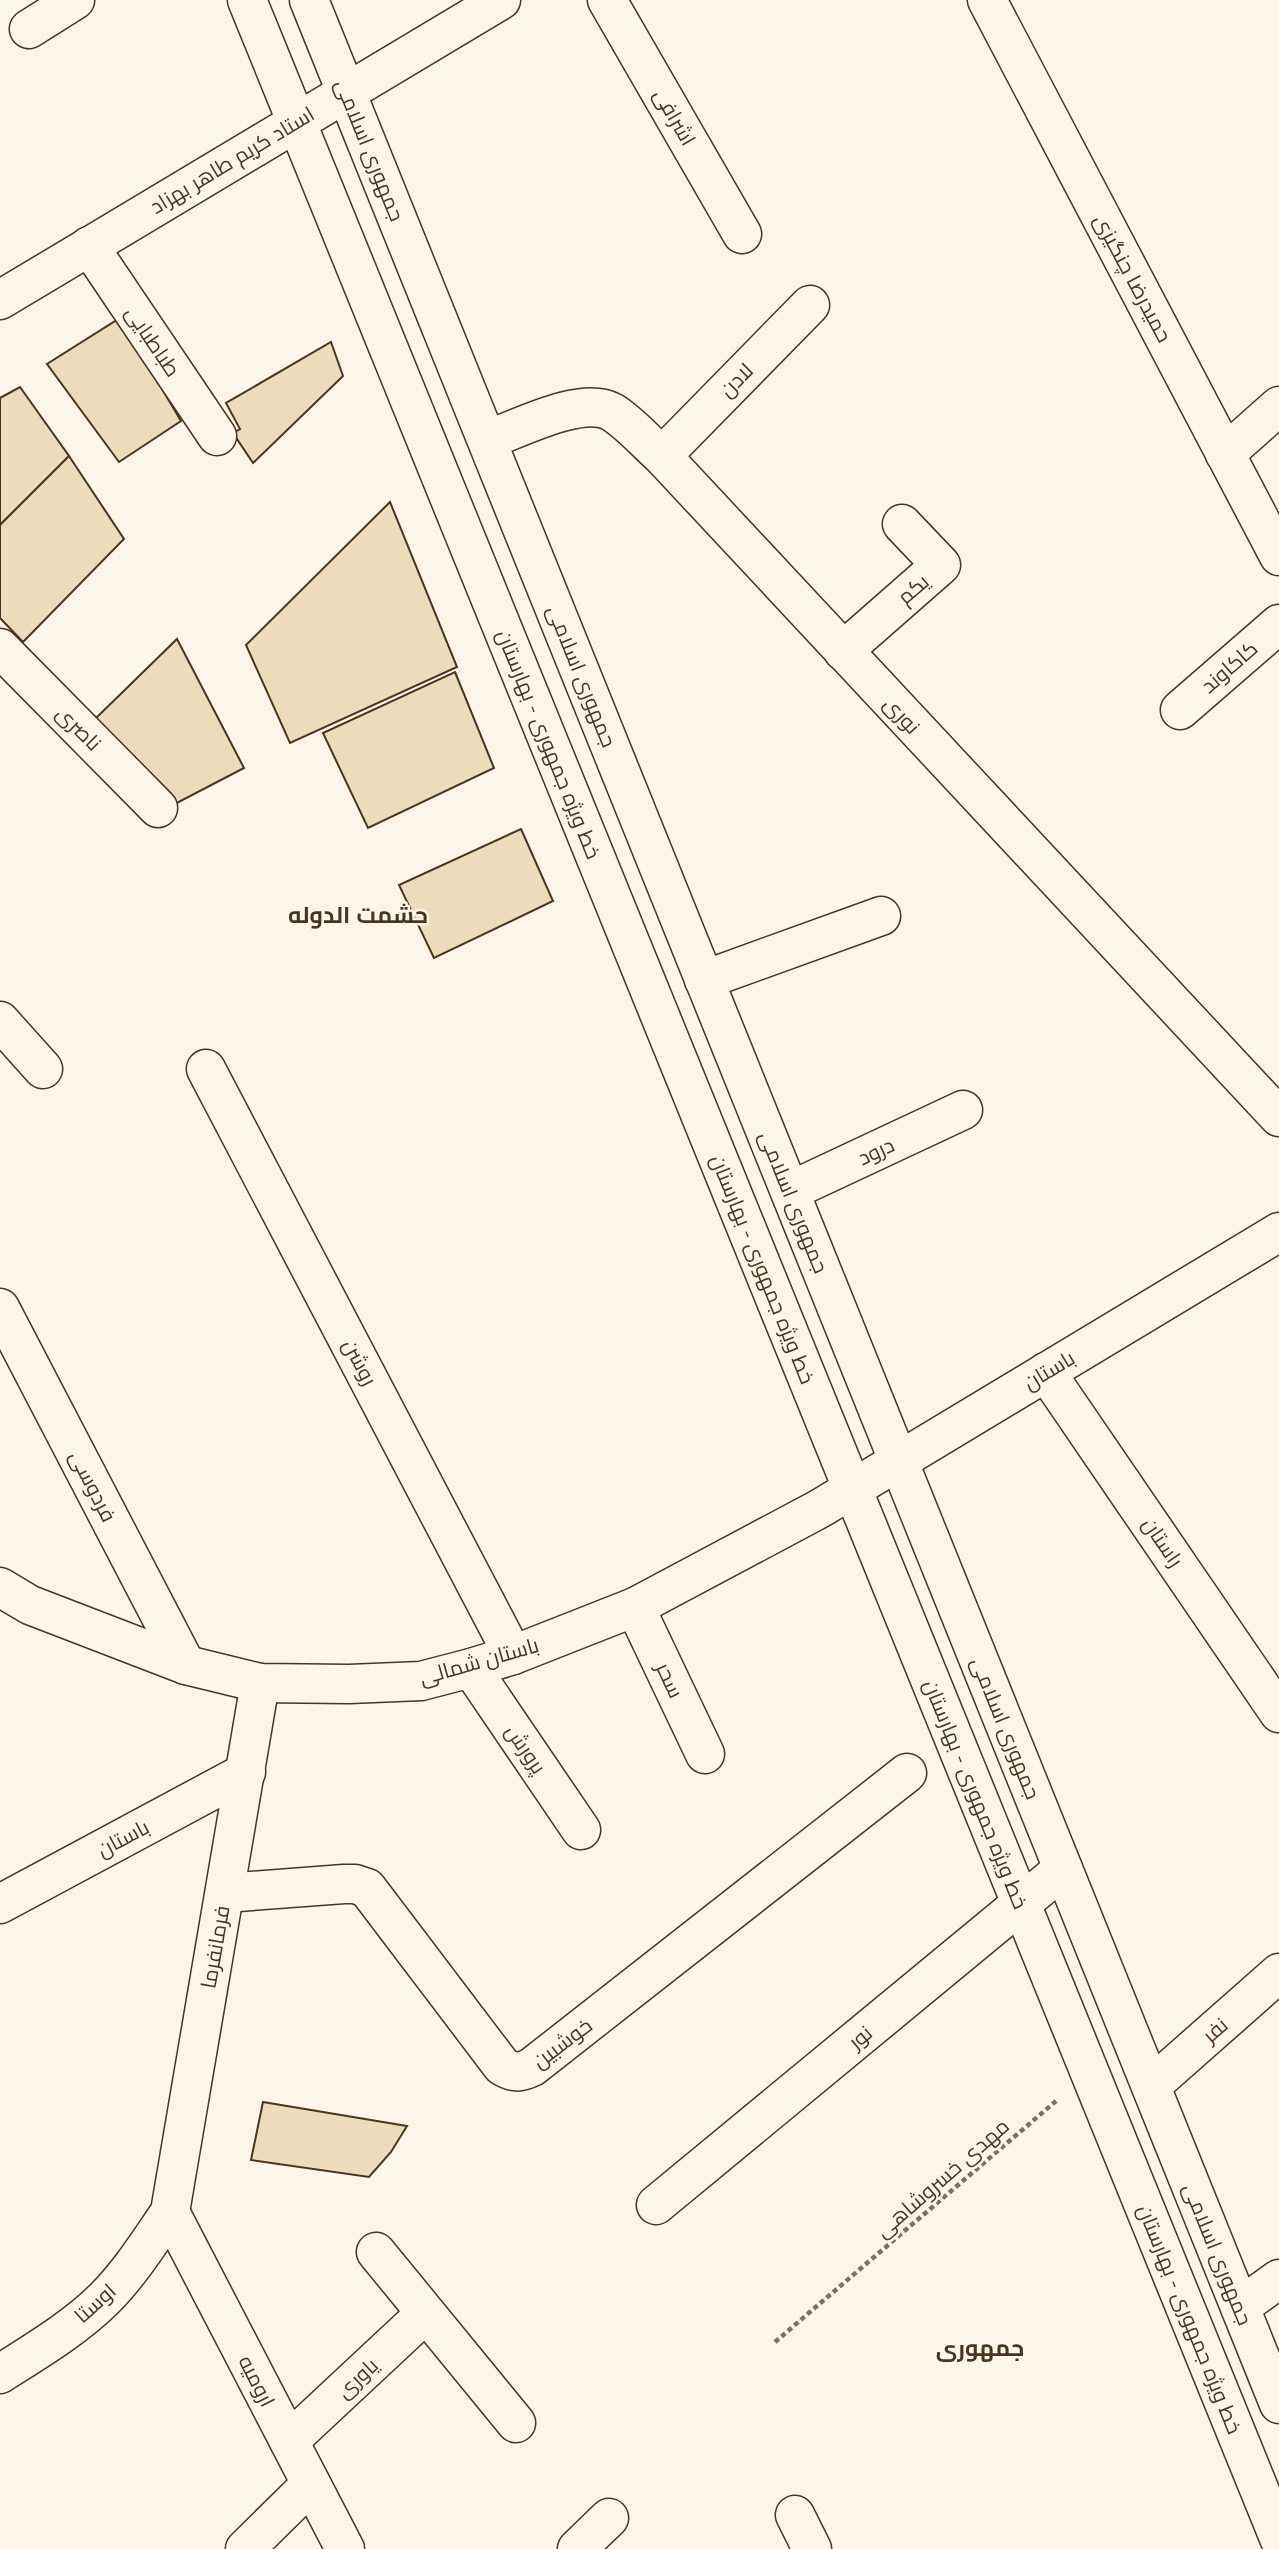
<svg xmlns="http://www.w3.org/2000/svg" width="1279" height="2549" viewBox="0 0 1279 2549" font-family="Montserrat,Cairo,sans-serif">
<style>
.building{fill:#ecdcbc;stroke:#4a3520;stroke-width:2}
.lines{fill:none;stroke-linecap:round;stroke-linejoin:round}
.minor-casing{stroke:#4a3520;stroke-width:41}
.major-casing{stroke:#4a3520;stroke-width:41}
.path{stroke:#7f6f5c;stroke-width:4.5;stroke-dasharray:5 3.5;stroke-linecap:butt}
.minor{stroke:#fbf6e9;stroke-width:38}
.major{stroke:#fbf6e9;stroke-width:38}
.labels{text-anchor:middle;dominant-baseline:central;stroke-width:5;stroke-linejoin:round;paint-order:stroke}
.street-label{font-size:21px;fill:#4a3520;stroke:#fbf6e9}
.neighbourhood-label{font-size:23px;font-weight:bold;fill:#4a3520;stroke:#fbf6e9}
</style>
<rect width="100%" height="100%" fill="#fbf6e9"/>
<!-- building -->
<g class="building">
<polygon points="120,318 181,421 119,462 47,364"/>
<polygon points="331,342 343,376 253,463 233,433 240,429 226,403"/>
<polygon points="20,387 69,456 0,525 0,398"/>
<polygon points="69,456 124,539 23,642 0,618 0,525"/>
<polygon points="390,502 457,667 290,743 246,645"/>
<polygon points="177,639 244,768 173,805 95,719"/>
<polygon points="455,672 494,768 368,828 323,733"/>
<polygon points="521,829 553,901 434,958 399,885"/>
<polygon points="263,2102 407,2126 391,2152 369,2177 251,2160"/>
</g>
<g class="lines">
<defs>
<g id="minor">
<polyline points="247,0 1279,2538"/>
<polyline points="607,0 742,234"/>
<polyline points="987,0 1279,556"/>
<polyline points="29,29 75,0"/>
<polyline points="89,246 217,436"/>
<polyline points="0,300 501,0"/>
<path d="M487,440c31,-11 95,-45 125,-28 18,11 34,30 50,44l617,661"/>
<polyline points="1225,454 1279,406"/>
<polyline points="662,456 810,305"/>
<polyline points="0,648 158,808"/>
<polyline points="843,651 941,565 902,524"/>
<polyline points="1180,710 1279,624"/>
<polyline points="704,980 881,916"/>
<polyline points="0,1021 43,1069"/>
<polyline points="206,1069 513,1655"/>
<polyline points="790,1191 963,1110"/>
<polyline points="0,1308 186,1665"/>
<polyline points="1046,1372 1279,1713"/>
<polyline points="0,1587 30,1605 186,1665 260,1683 349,1684 421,1681 471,1668 513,1655 635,1607 819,1509 1279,1232"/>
<polyline points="635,1607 705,1754"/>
<polyline points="471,1668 581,1830"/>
<path d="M225,1893l119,-9h11l12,4 135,178c11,7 18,7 30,1l375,-294"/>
<polyline points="0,1904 246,1772"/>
<polyline points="1151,2086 1279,1973"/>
<polyline points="656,2205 1063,1869"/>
<polyline points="170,2212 345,2549"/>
<polyline points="376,2252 516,2423"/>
<polyline points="1240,2307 1279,2279"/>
<path d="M0,2374c36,-23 75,-46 105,-76 25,-25 45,-57 65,-86l90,-529"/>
<polyline points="289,2441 425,2314"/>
<polyline points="795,2515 812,2549"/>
<polyline points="245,2549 311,2484"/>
<polyline points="577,2549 609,2518"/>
</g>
<polyline id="major" points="309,0 1279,2404"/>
</defs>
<!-- minor casing -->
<use href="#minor" class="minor-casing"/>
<!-- major casing -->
<use href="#major" class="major-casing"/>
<!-- path -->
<polyline class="path" points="775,2342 1056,2101"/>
<!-- minor -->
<use href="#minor" class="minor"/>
<!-- major -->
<use href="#major" class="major"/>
</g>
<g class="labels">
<!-- street labels -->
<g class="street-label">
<text transform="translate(675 117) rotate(60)">اشرافی</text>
<text transform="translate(370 150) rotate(68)">جمهوری اسلامی</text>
<text transform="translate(232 160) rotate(-31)">استاد کریم طاهر بهزاد</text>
<text transform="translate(1133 278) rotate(62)">حمیدرضا چنگیزی</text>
<text transform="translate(153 341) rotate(56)">طباطبایی</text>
<text transform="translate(736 380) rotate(-45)">لادن</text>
<text transform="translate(913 589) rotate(-41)">یکم</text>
<text transform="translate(1229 667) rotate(-41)">کاکاوند</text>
<text transform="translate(582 676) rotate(68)">جمهوری اسلامی</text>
<text transform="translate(902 715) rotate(47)">نوری</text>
<text transform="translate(79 728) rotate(45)">ناصری</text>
<text transform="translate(549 744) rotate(68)">خط ویژه جمهوری - بهارستان</text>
<text transform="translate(876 1151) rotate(-25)">درود</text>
<text transform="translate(794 1202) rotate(68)">جمهوری اسلامی</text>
<text transform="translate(763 1269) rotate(68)">خط ویژه جمهوری - بهارستان</text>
<text transform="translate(360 1362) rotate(62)">روشن</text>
<text transform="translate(1049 1370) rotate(-31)">باستان</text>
<text transform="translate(93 1486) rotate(63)">فردوسی</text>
<text transform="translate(1163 1542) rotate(56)">راستان</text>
<text transform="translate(479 1661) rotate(-16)">باستان شمالی</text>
<text transform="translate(670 1680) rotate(65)">سحر</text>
<text transform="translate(1006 1728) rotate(68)">جمهوری اسلامی</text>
<text transform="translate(526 1749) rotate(56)">پرورش</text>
<text transform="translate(976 1794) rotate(68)">خط ویژه جمهوری - بهارستان</text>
<text transform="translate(123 1838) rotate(-28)">باستان</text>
<text transform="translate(215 1947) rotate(-80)">فرمانفرما</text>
<text transform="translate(1215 2030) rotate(-41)">نفر</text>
<text transform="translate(860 2037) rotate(-40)">نور</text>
<text transform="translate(562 2043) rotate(-37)">خوشبین</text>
<text transform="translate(942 2178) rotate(-41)">مهدی خسروشاهی</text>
<text transform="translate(1218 2254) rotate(68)">جمهوری اسلامی</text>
<text transform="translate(95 2303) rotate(-42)">اوستا</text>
<text transform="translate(1190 2319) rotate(68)">خط ویژه جمهوری - بهارستان</text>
<text transform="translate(357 2378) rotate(-43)">یاوری</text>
<text transform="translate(257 2381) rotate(63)">ارومیه</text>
</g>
<!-- neighbourhood labels -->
<g class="neighbourhood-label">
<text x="358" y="915">حشمت الدوله</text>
<text x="980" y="2348">جمهوری</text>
</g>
</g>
</svg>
